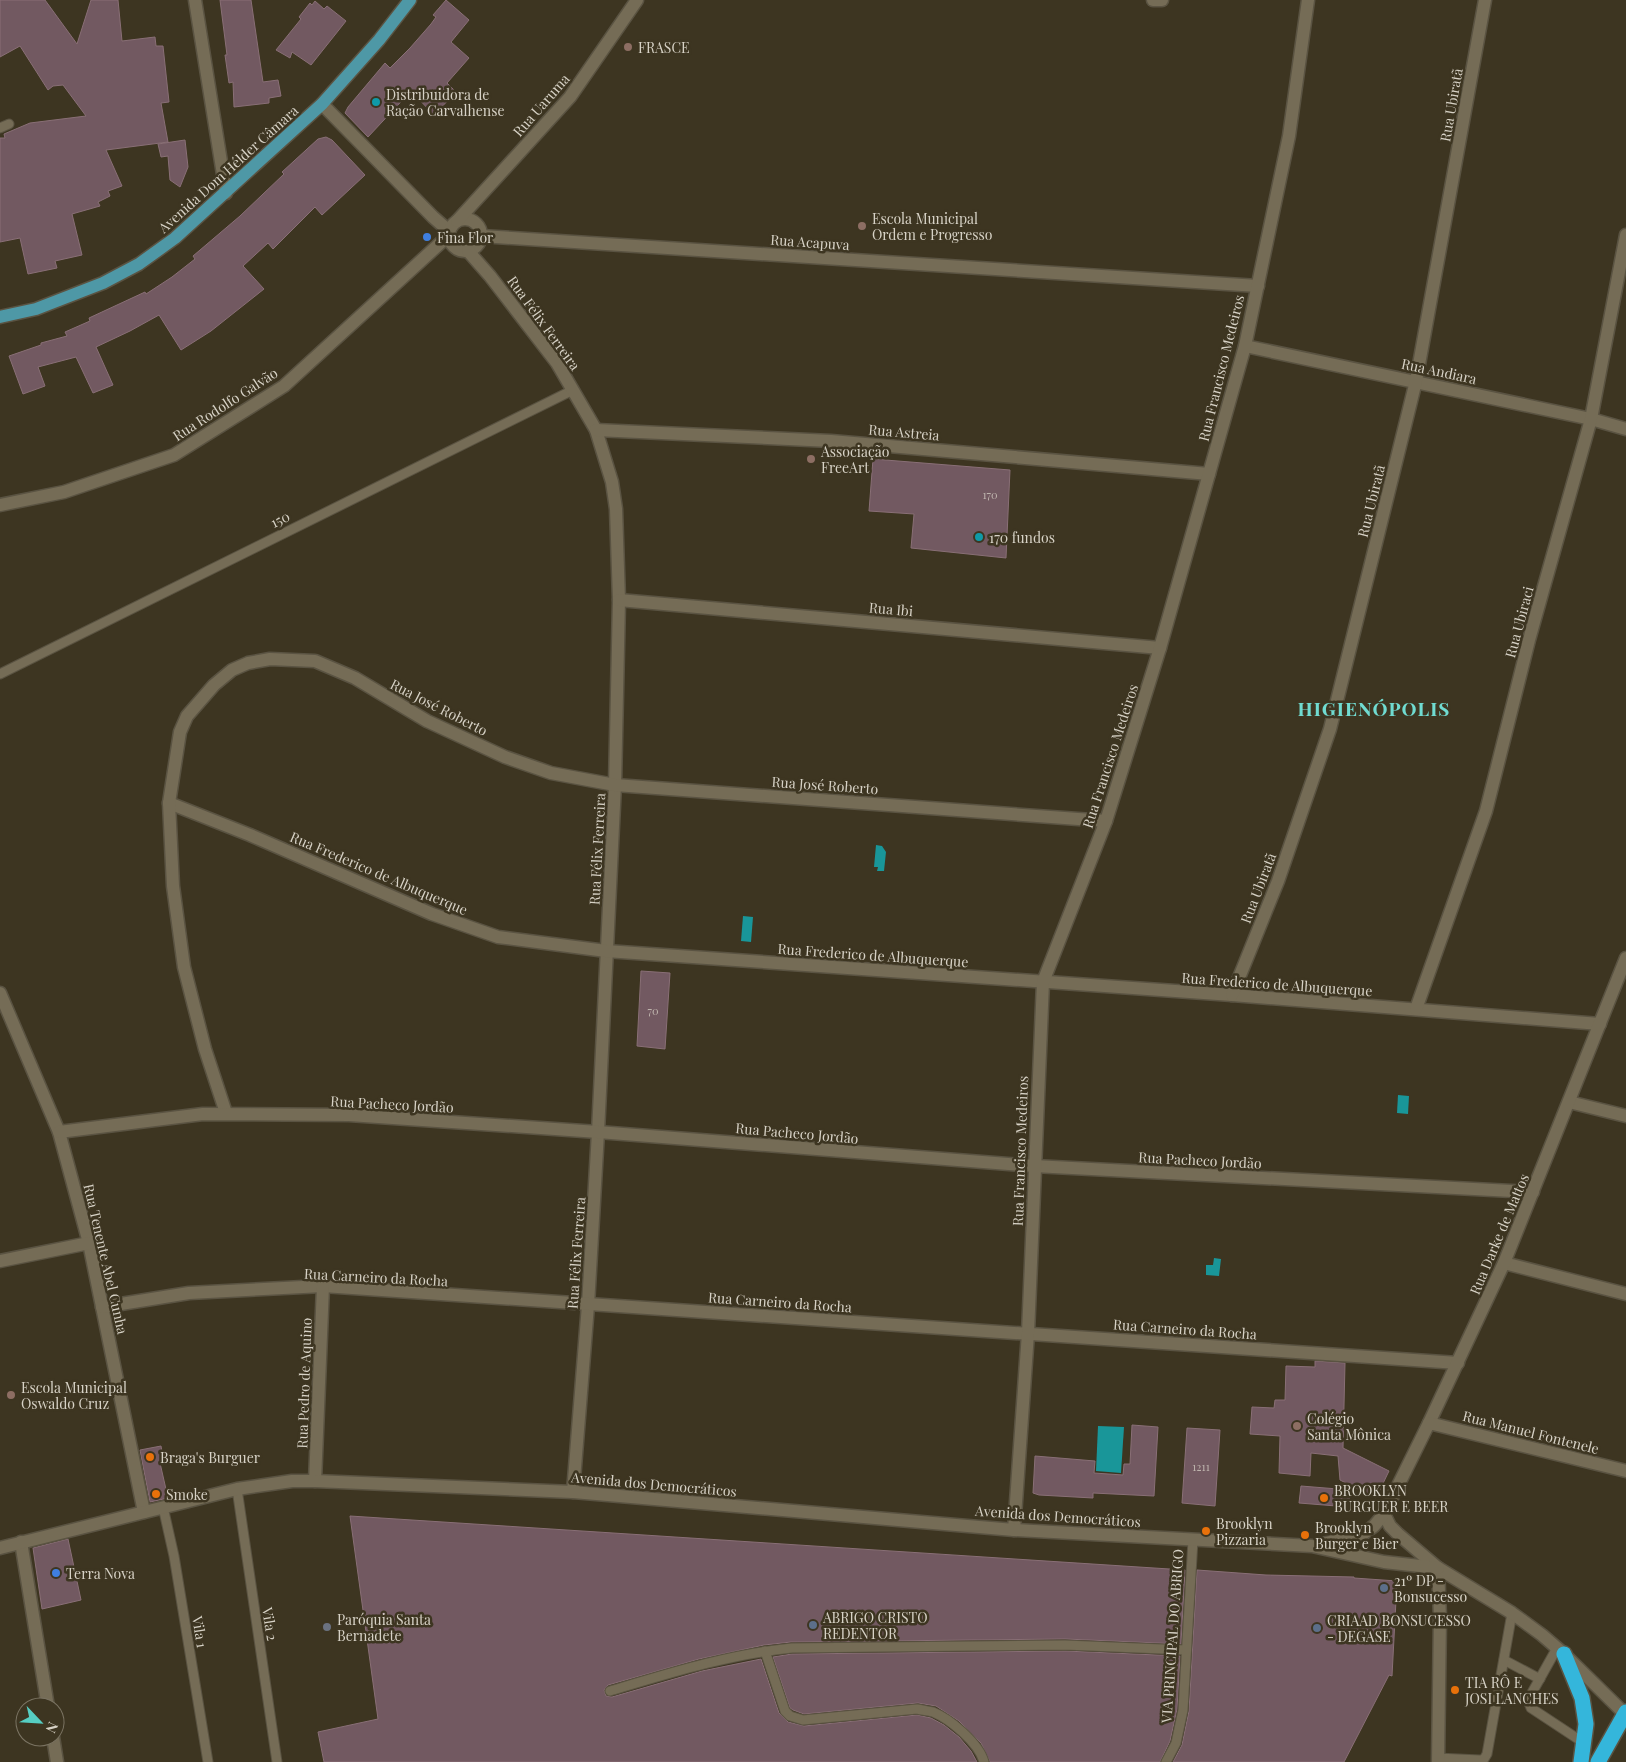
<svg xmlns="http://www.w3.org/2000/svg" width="1626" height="1762" viewBox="0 0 1626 1762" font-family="'Playfair Display',serif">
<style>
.water{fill:#199699}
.building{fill:#725961;stroke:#896f76}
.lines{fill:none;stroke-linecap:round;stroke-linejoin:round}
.lane-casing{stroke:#5a5342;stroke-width:11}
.street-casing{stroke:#5a5342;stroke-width:15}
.secondary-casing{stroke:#5a5342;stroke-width:15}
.primary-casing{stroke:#5a5342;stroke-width:15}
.highway-casing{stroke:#5a5342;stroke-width:18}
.lane{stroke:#756c56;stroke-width:9}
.street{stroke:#756c56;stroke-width:12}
.secondary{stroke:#756c56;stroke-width:12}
.primary{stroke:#4e98a6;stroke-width:12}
.highway{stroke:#34b6db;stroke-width:15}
.education-dot{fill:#8d6e63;stroke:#3d3521;stroke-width:2}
.culture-dot{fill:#0f9aa8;stroke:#3d3521;stroke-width:2}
.shop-dot{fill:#3f7fe0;stroke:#3d3521;stroke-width:2}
.food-dot{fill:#e8710a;stroke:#3d3521;stroke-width:2}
.service-dot{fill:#5c6f8a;stroke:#3d3521;stroke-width:2}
.worship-dot{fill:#6b7280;stroke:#3d3521;stroke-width:2}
.labels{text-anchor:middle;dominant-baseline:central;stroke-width:5;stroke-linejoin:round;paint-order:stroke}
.number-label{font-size:11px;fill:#beb4ad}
.poi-label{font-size:14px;fill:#d7d2c6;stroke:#3d3521;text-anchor:start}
.street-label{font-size:14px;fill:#d7d2c6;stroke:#3d3521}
.district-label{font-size:19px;font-weight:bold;letter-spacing:1px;fill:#70dbd1;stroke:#3d3521}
</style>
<rect width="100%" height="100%" fill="#3d3521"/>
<!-- water -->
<g class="water">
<polygon points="876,845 882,846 886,852 884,871 877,871 878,867 874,867"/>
<polygon points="743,916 753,917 751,942 741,941"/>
<polygon points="1398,1095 1409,1096 1408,1114 1397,1113"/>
<polygon points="1214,1258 1221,1259 1219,1276 1206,1275 1206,1265 1213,1265"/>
<polygon points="1098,1426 1124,1427 1121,1473 1096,1471"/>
</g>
<!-- building -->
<g class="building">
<polygon points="0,0 45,0 77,44 91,0 118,0 122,41 155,37 156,46 163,46 169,102 161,103 168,142 106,150 122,186 108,191 110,196 98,202 100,206 72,214 82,255 55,261 57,268 28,274 20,238 0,242 0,138 5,138 4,134 30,123 86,116 63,85 53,86 48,90 20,46 0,57"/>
<polygon points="220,0 251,0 263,82 278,80 281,96 269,98 269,103 234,107 233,82 229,83 225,55 227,55"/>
<polygon points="446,0 469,20 451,42 469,58 447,83 456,92 434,115 411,91 368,137 345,113 348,107 385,63 390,68 410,48 431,24 436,17 433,15"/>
<polygon points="315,1 324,9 327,6 346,21 311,65 292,52 290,58 276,50 301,19 299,17 310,3 312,5"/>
<polygon points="326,137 332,140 365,175 322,215 315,207 273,249 268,243 243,266 264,289 211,331 181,350 159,315 130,331 96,347 113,385 93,393 76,357 38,367 45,386 23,394 9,356 41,345 41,343 67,336 65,332 90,321 89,318 145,292 146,294 172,277 195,259 193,256 240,216 284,174 282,172 318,139"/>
<polygon points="185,140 188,167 180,187 170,180 168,156 161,157 158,144"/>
<polygon points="873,459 1010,470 1006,558 911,548 914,514 869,511"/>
<polygon points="641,971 670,973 665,1049 637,1046"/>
<polygon points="1315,1361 1345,1363 1343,1448 1389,1471 1376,1498 1340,1480 1338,1456 1311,1453 1310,1476 1279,1473 1280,1436 1250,1434 1252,1407 1274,1408 1275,1400 1285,1400 1286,1366 1315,1367"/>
<polygon points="1132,1425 1158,1427 1154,1496 1093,1493 1093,1498 1039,1495 1033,1493 1035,1456 1095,1461 1094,1473 1123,1475 1124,1464 1130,1464"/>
<polygon points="1187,1428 1220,1430 1215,1506 1182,1503"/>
<polygon points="161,1446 164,1463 160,1463 168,1498 150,1502 140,1450"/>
<polygon points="1301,1486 1350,1490 1349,1507 1299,1503"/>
<polygon points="350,1516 1185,1570 1181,1644 1065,1639 791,1642 764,1645 699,1659 608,1685 604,1690 606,1696 612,1697 702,1671 761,1659 779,1713 788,1722 804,1726 917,1715 931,1718 944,1725 959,1737 971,1751 977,1762 324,1762 318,1732 378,1719"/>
<polygon points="68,1539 81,1600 42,1609 33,1548"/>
<polygon points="1197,1570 1266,1575 1354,1577 1354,1578 1397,1581 1392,1676 1389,1675 1344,1762 1173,1762 1182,1745 1189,1711"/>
<polygon points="1065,1651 1180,1656 1177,1709 1170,1741 1160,1762 990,1762 981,1743 959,1721 936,1706 918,1703 804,1714 793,1710 790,1708 773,1657 792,1654"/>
</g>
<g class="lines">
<defs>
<g id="lane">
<polyline points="0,128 9,124"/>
<polyline points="0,674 573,390"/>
<polyline points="237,1489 277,1762"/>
<polyline points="163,1507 174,1556 208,1762"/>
<polyline points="1557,1648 1529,1698 1529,1703 1531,1708 1584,1743"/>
<path d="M765,1651l20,60 5,5 13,4 114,-11c5,1 11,2 16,3 17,7 46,31 51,50"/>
<polyline points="1504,1660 1540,1679"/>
<path d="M610,1691c60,-18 120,-37 182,-43l273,-3 121,5"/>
<polyline points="1437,1758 1480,1760 1484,1759 1487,1754 1512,1613"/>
<polyline points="1166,1762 1176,1743 1183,1710 1193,1540"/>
</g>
<g id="street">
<polyline points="195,0 226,193"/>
<polyline points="1153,0 1162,0"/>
<polyline points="322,104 433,217 449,231"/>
<circle cx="465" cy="235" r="16"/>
<polyline points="457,221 570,97 637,0"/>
<polyline points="481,236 1258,286"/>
<polyline points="468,251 490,276 557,363 596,430 612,482 616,509 619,600 615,785 598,1132 588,1305 573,1492"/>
<polyline points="1245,346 1591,419 1626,429"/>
<polyline points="596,430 831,441 1209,474"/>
<polyline points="0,505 64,492 174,455 284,386 448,236"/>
<polyline points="619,600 1160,648"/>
<polyline points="169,803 250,835 432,914 498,937 606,951 1232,995 1600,1024"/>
<polyline points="0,993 59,1132 89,1243 144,1512"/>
<polyline points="1232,995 1278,881 1330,729 1416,381 1485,0"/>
<polyline points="1416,1009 1486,811 1529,640 1591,419 1626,235"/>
<polyline points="1569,1102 1626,1116"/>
<polyline points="226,1113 205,1049 184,967 173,886 169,803 180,732 187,716 214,685 232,670 248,663 270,659 315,661 355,678 427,721 505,757 551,773 615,785 1106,821"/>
<polyline points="59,1132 203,1114 349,1115 598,1132 1034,1166 1533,1192"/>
<polyline points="0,1261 89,1243"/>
<polyline points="1504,1263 1626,1294"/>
<polyline points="102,1307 189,1293 323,1286 1458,1363"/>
<polyline points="1429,1423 1504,1263 1626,958"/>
<polyline points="315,1481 323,1286"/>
<polyline points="1014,1530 1028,1333 1043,982 1106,821 1160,648 1245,346 1289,136 1308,0"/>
<polyline points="21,1542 48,1707"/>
<polyline points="53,1737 57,1762"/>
<polyline points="1438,1762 1440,1617 1438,1568"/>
</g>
<g id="secondary">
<polyline points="1384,1514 1390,1526 1398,1534 1438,1568 1512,1613 1542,1635 1564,1654 1626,1715"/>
<polyline points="1315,1546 1364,1533 1374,1526 1384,1514 1429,1423 1626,1471"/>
<polyline points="0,1548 237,1489 292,1481 315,1481 573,1492 1014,1530 1312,1546 1384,1562 1438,1568"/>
</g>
<polyline id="primary" points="0,317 36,309 103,283 139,264 175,238 322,104 379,40 410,0"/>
<g id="highway">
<polyline points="1564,1654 1582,1698 1586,1724 1581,1762"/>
<polyline points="1598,1762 1626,1712"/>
</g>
</defs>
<!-- lane casing -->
<use href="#lane" class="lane-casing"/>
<!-- street casing -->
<use href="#street" class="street-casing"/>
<!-- secondary casing -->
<use href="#secondary" class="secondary-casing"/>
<!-- primary casing -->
<use href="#primary" class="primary-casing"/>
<!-- highway casing -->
<use href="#highway" class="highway-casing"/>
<!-- lane -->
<use href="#lane" class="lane"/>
<!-- street -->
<use href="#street" class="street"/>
<!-- secondary -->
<use href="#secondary" class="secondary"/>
<!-- primary -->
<use href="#primary" class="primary"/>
<!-- highway -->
<use href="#highway" class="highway"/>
</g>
<!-- markers -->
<g class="education-dot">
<circle cx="628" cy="47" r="5"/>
<circle cx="862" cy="226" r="5"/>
<circle cx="811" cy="459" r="5"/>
<circle cx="11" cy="1395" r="5"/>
<circle cx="1297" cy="1426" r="5"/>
</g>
<g class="culture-dot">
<circle cx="376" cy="102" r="5"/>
<circle cx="979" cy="537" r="5"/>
</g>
<g class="shop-dot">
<circle cx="427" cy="237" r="5"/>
<circle cx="56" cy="1573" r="5"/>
</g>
<g class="food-dot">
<circle cx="150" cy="1457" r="5"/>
<circle cx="156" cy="1494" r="5"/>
<circle cx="1324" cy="1498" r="5"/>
<circle cx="1206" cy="1531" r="5"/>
<circle cx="1305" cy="1535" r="5"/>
<circle cx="1455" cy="1690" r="5"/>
</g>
<g class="service-dot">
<circle cx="1384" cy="1588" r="5"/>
<circle cx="813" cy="1625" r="5"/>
<circle cx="1317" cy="1628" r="5"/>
</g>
<circle class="worship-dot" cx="327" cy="1627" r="5"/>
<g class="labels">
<!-- number labels -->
<g class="number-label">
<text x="990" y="494">170</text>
<text x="653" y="1010">70</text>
<text x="1201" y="1466">1211</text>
</g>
<!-- poi labels -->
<g class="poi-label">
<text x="638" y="47">FRASCE</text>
<text x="386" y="94">Distribuidora de<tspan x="386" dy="16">Ração Carvalhense</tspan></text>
<text x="872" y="218">Escola Municipal<tspan x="872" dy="16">Ordem e Progresso</tspan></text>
<text x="437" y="237">Fina Flor</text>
<text x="821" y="451">Associação<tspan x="821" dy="16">FreeArt</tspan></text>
<text x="989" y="537">170 fundos</text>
<text x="21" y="1387">Escola Municipal<tspan x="21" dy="16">Oswaldo Cruz</tspan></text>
<text x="1307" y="1418">Colégio<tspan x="1307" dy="16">Santa Mônica</tspan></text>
<text x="160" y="1457">Braga's Burguer</text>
<text x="1334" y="1490">BROOKLYN<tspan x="1334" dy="16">BURGUER E BEER</tspan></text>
<text x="166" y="1494">Smoke</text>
<text x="1216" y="1523">Brooklyn<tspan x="1216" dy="16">Pizzaria</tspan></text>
<text x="1315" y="1527">Brooklyn<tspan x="1315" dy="16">Burger e Bier</tspan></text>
<text x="66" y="1573">Terra Nova</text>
<text x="1394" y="1580">21º DP -<tspan x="1394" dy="16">Bonsucesso</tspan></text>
<text x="823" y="1617">ABRIGO CRISTO<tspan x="823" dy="16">REDENTOR</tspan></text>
<text x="337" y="1619">Paróquia Santa<tspan x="337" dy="16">Bernadete</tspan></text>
<text x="1327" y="1620">CRIAAD BONSUCESSO<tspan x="1327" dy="16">- DEGASE</tspan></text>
<text x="1465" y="1682">TIA RÔ E<tspan x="1465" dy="16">JOSI LANCHES</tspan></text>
</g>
<!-- street labels -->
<g class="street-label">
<text transform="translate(541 105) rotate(-49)">Rua Uaruma</text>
<text transform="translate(1451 105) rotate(-80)">Rua Ubiratã</text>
<text transform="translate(228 169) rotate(-42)">Avenida Dom Hélder Câmara</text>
<text transform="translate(810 242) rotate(4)">Rua Acapuva</text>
<text transform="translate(544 323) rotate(54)">Rua Félix Ferreira</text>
<text transform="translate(1221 368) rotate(-76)">Rua Francisco Medeiros</text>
<text transform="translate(1439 371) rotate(12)">Rua Andiara</text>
<text transform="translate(225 404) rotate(-33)">Rua Rodolfo Galvão</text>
<text transform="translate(904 432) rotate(5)">Rua Astreia</text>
<text transform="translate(1371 501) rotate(-76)">Rua Ubiratã</text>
<text transform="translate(280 519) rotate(-26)">150</text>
<text transform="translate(891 609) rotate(5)">Rua Ibi</text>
<text transform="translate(1519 622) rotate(-75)">Rua Ubiraci</text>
<text transform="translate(439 707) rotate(27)">Rua José Roberto</text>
<text transform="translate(1110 756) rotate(-72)">Rua Francisco Medeiros</text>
<text transform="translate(825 785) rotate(4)">Rua José Roberto</text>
<text transform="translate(597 849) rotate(-87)">Rua Félix Ferreira</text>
<text transform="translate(379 873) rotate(23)">Rua Frederico de Albuquerque</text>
<text transform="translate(1258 888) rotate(-69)">Rua Ubiratã</text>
<text transform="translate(873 955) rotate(4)">Rua Frederico de Albuquerque</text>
<text transform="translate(1277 984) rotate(4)">Rua Frederico de Albuquerque</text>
<text transform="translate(392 1104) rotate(3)">Rua Pacheco Jordão</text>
<text transform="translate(797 1133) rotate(5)">Rua Pacheco Jordão</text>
<text transform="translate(1020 1151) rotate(-88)">Rua Francisco Medeiros</text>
<text transform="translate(1200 1160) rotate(3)">Rua Pacheco Jordão</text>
<text transform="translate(1499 1234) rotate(-67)">Rua Darke de Mattos</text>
<text transform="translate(576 1253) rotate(-86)">Rua Félix Ferreira</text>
<text transform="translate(106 1259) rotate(77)">Rua Tenente Abel Cunha</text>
<text transform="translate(376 1277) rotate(3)">Rua Carneiro da Rocha</text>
<text transform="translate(780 1302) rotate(4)">Rua Carneiro da Rocha</text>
<text transform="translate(1185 1329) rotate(4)">Rua Carneiro da Rocha</text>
<text transform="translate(304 1383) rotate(-88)">Rua Pedro de Aquino</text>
<text transform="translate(1531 1432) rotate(14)">Rua Manuel Fontenele</text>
<text transform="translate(654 1484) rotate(5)">Avenida dos Democráticos</text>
<text transform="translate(1058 1516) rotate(4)">Avenida dos Democráticos</text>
<text transform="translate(270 1624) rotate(81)">Vila 2</text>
<text transform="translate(200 1632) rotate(81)">Vila 1</text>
<text transform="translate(1172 1636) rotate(-86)">VIA PRINCIPAL DO ABRIGO</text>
</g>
<!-- district labels -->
<g class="district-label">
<text x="1374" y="708">HIGIENÓPOLIS</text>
</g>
</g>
<!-- north arrow -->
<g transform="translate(40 1722) rotate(115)"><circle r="24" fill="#3d3521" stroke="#7b7463"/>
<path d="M0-4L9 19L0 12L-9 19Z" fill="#56cec3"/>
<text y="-8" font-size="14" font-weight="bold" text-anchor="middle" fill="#d7d2c6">N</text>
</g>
</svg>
